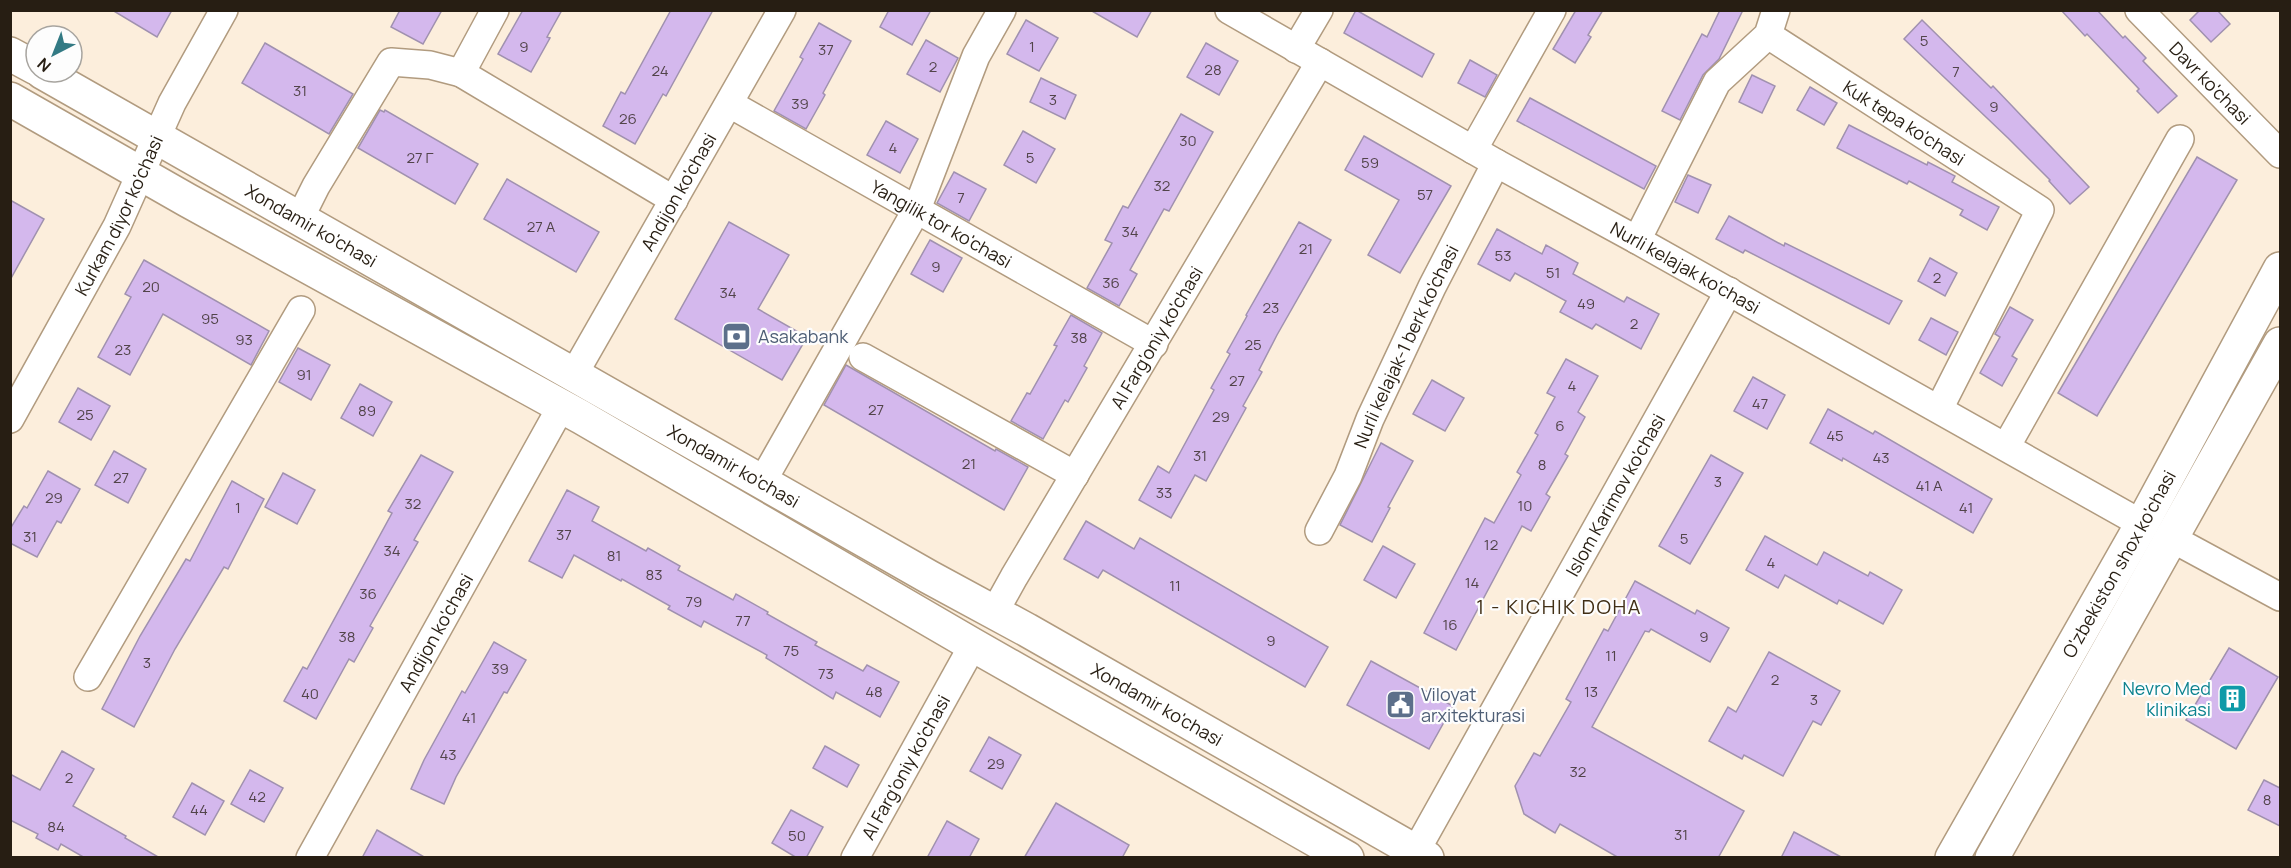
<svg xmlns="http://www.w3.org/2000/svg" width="2291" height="868" viewBox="0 0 2291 868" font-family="Manrope,sans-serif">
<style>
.building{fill:#d4b8ed;stroke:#a091af;stroke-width:1.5}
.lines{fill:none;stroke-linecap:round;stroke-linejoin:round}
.minor-casing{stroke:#b19b7f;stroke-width:30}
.major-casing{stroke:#b19b7f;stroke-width:36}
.minor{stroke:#fff;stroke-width:27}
.major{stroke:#fff;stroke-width:33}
.labels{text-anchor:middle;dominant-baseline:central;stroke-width:4.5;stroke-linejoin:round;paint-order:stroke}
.number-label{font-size:15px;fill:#52444a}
.street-label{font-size:18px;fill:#271e13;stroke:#fdfdfd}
.service-label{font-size:18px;fill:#4e5e75;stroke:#fdfdfd;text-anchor:start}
.culture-label{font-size:18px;fill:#0d838f;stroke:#fdfdfd;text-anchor:end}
.neighbourhood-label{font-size:20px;letter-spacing:1.5px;fill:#412f16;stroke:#fdfdfd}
</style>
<rect width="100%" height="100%" fill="#fceedc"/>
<!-- building -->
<g class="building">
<polygon points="112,10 172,10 157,37"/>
<polygon points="400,10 442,10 423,44 391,27"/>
<polygon points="523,10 562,10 547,37 550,38 531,72 498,54"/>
<polygon points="671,10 713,10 666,96 663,94 635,144 603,126 621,92 625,94"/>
<polygon points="889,10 931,10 912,45 880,27"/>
<polygon points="1090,10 1152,10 1137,37"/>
<polygon points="1356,10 1434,54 1422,77 1344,33"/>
<polygon points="1576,10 1603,10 1588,35 1591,37 1575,63 1553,49"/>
<polygon points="1720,10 1743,10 1719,59 1703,75 1680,120 1662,111 1702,34 1707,37"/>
<polygon points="2061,10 2097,10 2123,38 2125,36 2146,58 2143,61 2177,96 2158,113 2137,91 2139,89 2087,34 2085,36"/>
<polygon points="2200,10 2217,10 2230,24 2211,42 2190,20"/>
<polygon points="1026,20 1058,38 1039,71 1007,54"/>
<polygon points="1922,20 1991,88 1993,86 2014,108 2089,187 2070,204 2049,181 2050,180 2008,138 1904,39"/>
<polygon points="819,23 851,41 823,93 825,95 806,129 774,111 803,59 800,57"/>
<polygon points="926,40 958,58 940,92 907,74"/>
<polygon points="265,43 353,94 329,134 242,83"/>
<polygon points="1206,43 1238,61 1219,95 1187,77"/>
<polygon points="1470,60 1497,75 1485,97 1458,83"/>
<polygon points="1752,75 1775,86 1762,113 1739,102"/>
<polygon points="1041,78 1076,95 1065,119 1030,102"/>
<polygon points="1810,87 1837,103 1824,125 1797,110"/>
<polygon points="1530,98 1656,166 1644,189 1517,121"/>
<polygon points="380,110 384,112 385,110 478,164 455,204 358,148"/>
<polygon points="1181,114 1213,132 1169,211 1164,209 1130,270 1137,274 1119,306 1087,288 1112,243 1105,240 1123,206 1128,208"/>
<polygon points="886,121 918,139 900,173 867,155"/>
<polygon points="1849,125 1927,165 1928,162 1955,176 1952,182 1999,207 1987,230 1960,215 1963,210 1909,181 1907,184 1837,148"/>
<polygon points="1023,131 1055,149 1036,183 1004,165"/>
<polygon points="1364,136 1451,186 1400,273 1368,255 1399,200 1345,170"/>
<polygon points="2197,157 2237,180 2097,416 2058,393"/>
<polygon points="954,172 986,189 969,221 937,203"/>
<polygon points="1688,175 1711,185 1698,213 1675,202"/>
<polygon points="507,179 599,232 576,272 484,219"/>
<polygon points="10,200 44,219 10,280"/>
<polygon points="1729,216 1784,246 1785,243 1902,301 1889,324 1745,250 1743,253 1716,239"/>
<polygon points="729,222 789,255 758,309 807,337 782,380 675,319"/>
<polygon points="1299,222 1331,240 1277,335 1259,370 1262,372 1243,406 1246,408 1206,481 1195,475 1171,518 1139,500 1158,466 1169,473 1214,390 1211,388 1230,354 1227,352 1247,316 1246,315"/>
<polygon points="1497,229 1542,254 1546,245 1578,263 1573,274 1624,302 1627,297 1659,314 1641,349 1596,324 1592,329 1560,312 1566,301 1515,273 1510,281 1478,264"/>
<polygon points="930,240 962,258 943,292 911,274"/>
<polygon points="1930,258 1957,273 1945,296 1918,281"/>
<polygon points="144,260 269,331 251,365 163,314 130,375 98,357 131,297 125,294"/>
<polygon points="2010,307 2033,320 2012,356 2017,359 2002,386 1980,373 2000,337 1995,334"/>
<polygon points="1071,315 1102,333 1084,366 1087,368 1068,402 1065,400 1043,439 1011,421 1027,393 1030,394 1057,346 1054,345"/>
<polygon points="1931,318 1958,332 1946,355 1919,340"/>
<polygon points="298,348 330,365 311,400 279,382"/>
<polygon points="1566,359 1598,376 1578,412 1585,417 1565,454 1568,456 1546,494 1550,497 1531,531 1522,526 1456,650 1424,633 1485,518 1494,523 1521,475 1517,472 1538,435 1535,433 1555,397 1547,393"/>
<polygon points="846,365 995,451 996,449 1028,467 1004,510 824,405"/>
<polygon points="1753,377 1785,395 1767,429 1734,411"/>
<polygon points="1432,380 1464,398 1445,431 1413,414"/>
<polygon points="360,384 392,402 373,436 341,418"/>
<polygon points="78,388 110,406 91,440 59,422"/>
<polygon points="1828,409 1873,434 1875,431 1992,499 1973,533 1843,458 1842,461 1810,443"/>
<polygon points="1381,443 1413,461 1388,507 1390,508 1372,542 1340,525"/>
<polygon points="114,451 146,469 128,503 95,485"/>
<polygon points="421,455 453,472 414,540 418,542 370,626 373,628 354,662 349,659 316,719 284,701 303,667 307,669 392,513 388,511"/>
<polygon points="1711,455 1743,473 1690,564 1659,546"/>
<polygon points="48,471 80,489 61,523 57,521 37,557 10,543 10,529 24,506 27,508"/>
<polygon points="283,473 315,490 297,524 265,507"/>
<polygon points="232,481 264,499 228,569 224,567 175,649 134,727 102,709 140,636 186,559 190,561"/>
<polygon points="567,490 599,507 592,521 646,551 648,548 680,566 678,570 733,600 736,594 768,612 767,614 817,642 815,645 863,671 867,665 899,682 880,717 836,692 833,699 766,658 767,655 704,621 701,627 668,609 670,606 622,579 621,581 574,555 562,578 529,561"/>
<polygon points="1086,521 1134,549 1140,538 1328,647 1305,687 1103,570 1098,578 1064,559"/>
<polygon points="1765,536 1817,565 1824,552 1868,576 1870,572 1902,590 1883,624 1839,600 1837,604 1785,575 1778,588 1746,570"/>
<polygon points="1383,546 1415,564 1396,598 1364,580"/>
<polygon points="1635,581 1695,614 1697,610 1729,628 1710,662 1651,629 1649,632 1645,631 1592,727 1744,811 1718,858 1619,858 1560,824 1555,833 1524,814 1515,786 1534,753 1540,756 1571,702 1566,699 1604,629 1608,631"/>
<polygon points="494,642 526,660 507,693 504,692 456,777 444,804 411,789 424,760 462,691 465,693"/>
<polygon points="2229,648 2278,677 2236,749 2186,720"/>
<polygon points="1769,652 1840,691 1821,725 1813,721 1783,776 1744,755 1742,759 1709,741 1728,707 1736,712"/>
<polygon points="1371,661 1453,706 1429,749 1347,705"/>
<polygon points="989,737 1021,755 1002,789 970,771"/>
<polygon points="825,746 859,765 847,787 813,768"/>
<polygon points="62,751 94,769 73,806 126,836 125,838 160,858 85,858 61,844 58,850 36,838 38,834 10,820 10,774 40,790"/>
<polygon points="250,770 283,788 264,822 231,804"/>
<polygon points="2264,780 2280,788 2280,826 2248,810"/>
<polygon points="192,783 224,801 205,835 173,817"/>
<polygon points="1056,803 1129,845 1122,858 1024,858"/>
<polygon points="791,810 823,827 806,858 797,858 772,843"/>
<polygon points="947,821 979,839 969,858 927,858"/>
<polygon points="377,830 426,858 362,858"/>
<polygon points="1794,832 1843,858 1781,858"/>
</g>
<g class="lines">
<defs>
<g id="minor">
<path id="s1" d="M1229,10l267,153 141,77 505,284"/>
<path id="s2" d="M2139,10l141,144"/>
<path id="s3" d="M1768,35l272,175 -101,199"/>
<polyline points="1296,49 1319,10"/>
<polyline points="461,73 495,10"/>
<path id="s4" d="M730,104l424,240"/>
<polyline points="1473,150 1552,10"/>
<polyline points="300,218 316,186 391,62 430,65 461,73 674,200"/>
<polyline points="1637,240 1717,82 1768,35 1776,10"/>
<polyline points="863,357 1075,475"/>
<path id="s5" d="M574,374l208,-364"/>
<path id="s6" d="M10,419l107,-193 55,-123 52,-93"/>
<polyline points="2006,447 2180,139"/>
<polyline points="762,482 917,209 976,56 1002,10"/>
<path id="s7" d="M1319,531l29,-55 22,-57 62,-132 64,-124"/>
<polyline points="2171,538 2280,597"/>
<path id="s8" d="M994,613l20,-36 306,-515"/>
<polyline points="88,677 301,310"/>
<path id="s9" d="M310,858l251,-451"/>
<path id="s10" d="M855,858l118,-213"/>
<path id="s11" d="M1412,858l317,-567"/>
</g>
<g id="major">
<polyline points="10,54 36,68"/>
<path id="s12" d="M42,72l887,505 98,53 400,228"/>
<polyline points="10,99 187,200 581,417 973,645 1347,858"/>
<path id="s13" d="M1952,858l190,-334 138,-255"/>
<polyline points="1992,858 2280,344"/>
</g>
</defs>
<!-- minor casing -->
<use href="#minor" class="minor-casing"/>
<!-- major casing -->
<use href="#major" class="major-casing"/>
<!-- minor -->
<use href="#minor" class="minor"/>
<!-- major -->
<use href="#major" class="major"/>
</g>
<!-- icons -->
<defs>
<symbol id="bank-square" viewBox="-11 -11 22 22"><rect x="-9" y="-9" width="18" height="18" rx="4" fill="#5c6f8a" stroke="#fdfdfd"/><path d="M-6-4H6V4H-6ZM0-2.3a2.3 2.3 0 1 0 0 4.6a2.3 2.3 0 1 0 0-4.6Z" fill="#fff"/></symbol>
<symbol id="building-square" viewBox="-11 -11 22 22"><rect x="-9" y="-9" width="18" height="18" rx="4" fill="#0f9aa8" stroke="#fdfdfd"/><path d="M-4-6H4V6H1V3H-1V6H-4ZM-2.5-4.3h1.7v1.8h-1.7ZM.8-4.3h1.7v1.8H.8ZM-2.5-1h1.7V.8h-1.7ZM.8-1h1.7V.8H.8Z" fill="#fff"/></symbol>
<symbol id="civic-square" viewBox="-11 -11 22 22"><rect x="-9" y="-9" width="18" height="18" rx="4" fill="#5c6f8a" stroke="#fdfdfd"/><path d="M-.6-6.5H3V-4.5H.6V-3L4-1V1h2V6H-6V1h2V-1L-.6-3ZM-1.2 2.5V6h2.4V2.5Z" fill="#fff"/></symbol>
</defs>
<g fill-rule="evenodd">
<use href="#bank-square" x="720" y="320" width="33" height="33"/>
<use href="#building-square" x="2216" y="682" width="33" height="33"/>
<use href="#civic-square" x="1384" y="688" width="33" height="33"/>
</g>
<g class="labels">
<!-- number labels -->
<g class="number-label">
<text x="1924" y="40">5</text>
<text x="524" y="46">9</text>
<text x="1032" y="46">1</text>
<text x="826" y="49">37</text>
<text x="933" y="66">2</text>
<text x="1213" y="69">28</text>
<text x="660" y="70">24</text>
<text x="1956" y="71">7</text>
<text x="300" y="90">31</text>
<text x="1053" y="99">3</text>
<text x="800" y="103">39</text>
<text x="1994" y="106">9</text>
<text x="628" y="118">26</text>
<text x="1188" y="140">30</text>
<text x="893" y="147">4</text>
<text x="420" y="157">27 Г</text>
<text x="1030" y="157">5</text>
<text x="1370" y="162">59</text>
<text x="1162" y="185">32</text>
<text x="1425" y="194">57</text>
<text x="961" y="197">7</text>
<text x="541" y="226">27 А</text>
<text x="1130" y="231">34</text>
<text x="1306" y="248">21</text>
<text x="1503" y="255">53</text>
<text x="936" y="266">9</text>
<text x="1553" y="272">51</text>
<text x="1937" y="277">2</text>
<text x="1111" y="282">36</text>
<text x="151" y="286">20</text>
<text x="728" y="292">34</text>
<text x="1586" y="303">49</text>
<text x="1271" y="307">23</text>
<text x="210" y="318">95</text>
<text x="1634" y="323">2</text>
<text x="1079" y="337">38</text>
<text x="244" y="339">93</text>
<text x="1253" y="344">25</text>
<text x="123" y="349">23</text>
<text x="304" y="374">91</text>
<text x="1237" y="380">27</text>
<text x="1572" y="385">4</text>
<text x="1760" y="403">47</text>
<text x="876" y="409">27</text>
<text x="367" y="410">89</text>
<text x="85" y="414">25</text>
<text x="1221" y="416">29</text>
<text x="1560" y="425">6</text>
<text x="1835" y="435">45</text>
<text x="1200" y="455">31</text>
<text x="1881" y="457">43</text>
<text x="969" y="463">21</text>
<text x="1542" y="464">8</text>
<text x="121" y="477">27</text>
<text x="1718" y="481">3</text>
<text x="1929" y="485">41 А</text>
<text x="1164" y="492">33</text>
<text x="54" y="497">29</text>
<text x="413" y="503">32</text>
<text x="1525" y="505">10</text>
<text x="238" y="507">1</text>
<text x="1966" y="507">41</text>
<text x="564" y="534">37</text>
<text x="30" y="536">31</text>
<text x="1684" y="538">5</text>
<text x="1491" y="544">12</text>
<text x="392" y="550">34</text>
<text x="614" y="555">81</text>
<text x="1771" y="562">4</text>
<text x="654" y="574">83</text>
<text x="1472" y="582">14</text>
<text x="1175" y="585">11</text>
<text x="368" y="593">36</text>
<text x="694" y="601">79</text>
<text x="743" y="620">77</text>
<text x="1450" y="624">16</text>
<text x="347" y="636">38</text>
<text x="1704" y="636">9</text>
<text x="1271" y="640">9</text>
<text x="791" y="650">75</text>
<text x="1611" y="655">11</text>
<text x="147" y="662">3</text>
<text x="500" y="668">39</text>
<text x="826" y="673">73</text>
<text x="1775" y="679">2</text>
<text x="874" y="691">48</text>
<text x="1591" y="691">13</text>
<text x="310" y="693">40</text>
<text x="1814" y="699">3</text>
<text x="469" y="717">41</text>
<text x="448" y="754">43</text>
<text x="996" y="763">29</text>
<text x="1578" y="771">32</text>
<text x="69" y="777">2</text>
<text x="257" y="796">42</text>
<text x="2267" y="799">8</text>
<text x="199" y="809">44</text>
<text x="56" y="826">84</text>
<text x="1681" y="834">31</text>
<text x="797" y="835">50</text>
</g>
<!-- street labels -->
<g class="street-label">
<text stroke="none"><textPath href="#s2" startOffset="102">Davr ko'chasi</textPath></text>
<text stroke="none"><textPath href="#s3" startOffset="162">Kuk tepa ko'chasi</textPath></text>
<text stroke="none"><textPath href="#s5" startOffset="210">Andijon ko'chasi</textPath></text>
<text stroke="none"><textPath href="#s6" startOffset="231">Kurkam diyor ko'chasi</textPath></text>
<text stroke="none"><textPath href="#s4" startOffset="243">Yangilik tor ko'chasi</textPath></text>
<text stroke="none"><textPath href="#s12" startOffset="310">Xondamir ko'chasi</textPath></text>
<text stroke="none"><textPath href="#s1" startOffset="524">Nurli kelajak ko'chasi</textPath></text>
<text stroke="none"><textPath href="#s8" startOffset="320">Al Farg'oniy ko'chasi</textPath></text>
<text stroke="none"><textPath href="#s7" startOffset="204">Nurli kelajak-1 berk ko'chasi</textPath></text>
<text stroke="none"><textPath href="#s12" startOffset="796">Xondamir ko'chasi</textPath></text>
<text stroke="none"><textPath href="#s11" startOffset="416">Islom Karimov ko'chasi</textPath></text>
<text stroke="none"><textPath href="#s13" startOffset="338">O'zbekiston shox ko'chasi</textPath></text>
<text stroke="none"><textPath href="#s9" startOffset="258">Andijon ko'chasi</textPath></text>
<text stroke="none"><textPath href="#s12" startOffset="1282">Xondamir ko'chasi</textPath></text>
<text stroke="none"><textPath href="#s10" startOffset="104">Al Farg'oniy ko'chasi</textPath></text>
</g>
<!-- service labels -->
<g class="service-label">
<text x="758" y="336">Asakabank</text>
<text x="1421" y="694">Viloyat<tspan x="1421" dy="21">arxitekturasi</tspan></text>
</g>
<!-- culture labels -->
<g class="culture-label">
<text x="2211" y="688">Nevro Med<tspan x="2211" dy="21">klinikasi</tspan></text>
</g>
<!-- neighbourhood labels -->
<g class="neighbourhood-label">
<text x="1559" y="606">1 - KICHIK DOHA</text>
</g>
</g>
<!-- border -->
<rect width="2291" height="868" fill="none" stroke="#271e13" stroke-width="24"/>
<!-- north arrow -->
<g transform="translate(54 54) rotate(222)"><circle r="28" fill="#fdfdfd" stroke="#a7a49f" stroke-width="1.5"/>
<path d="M0-4.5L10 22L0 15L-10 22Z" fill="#337a84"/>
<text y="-9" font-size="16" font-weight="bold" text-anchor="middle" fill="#271e13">N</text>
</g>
</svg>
